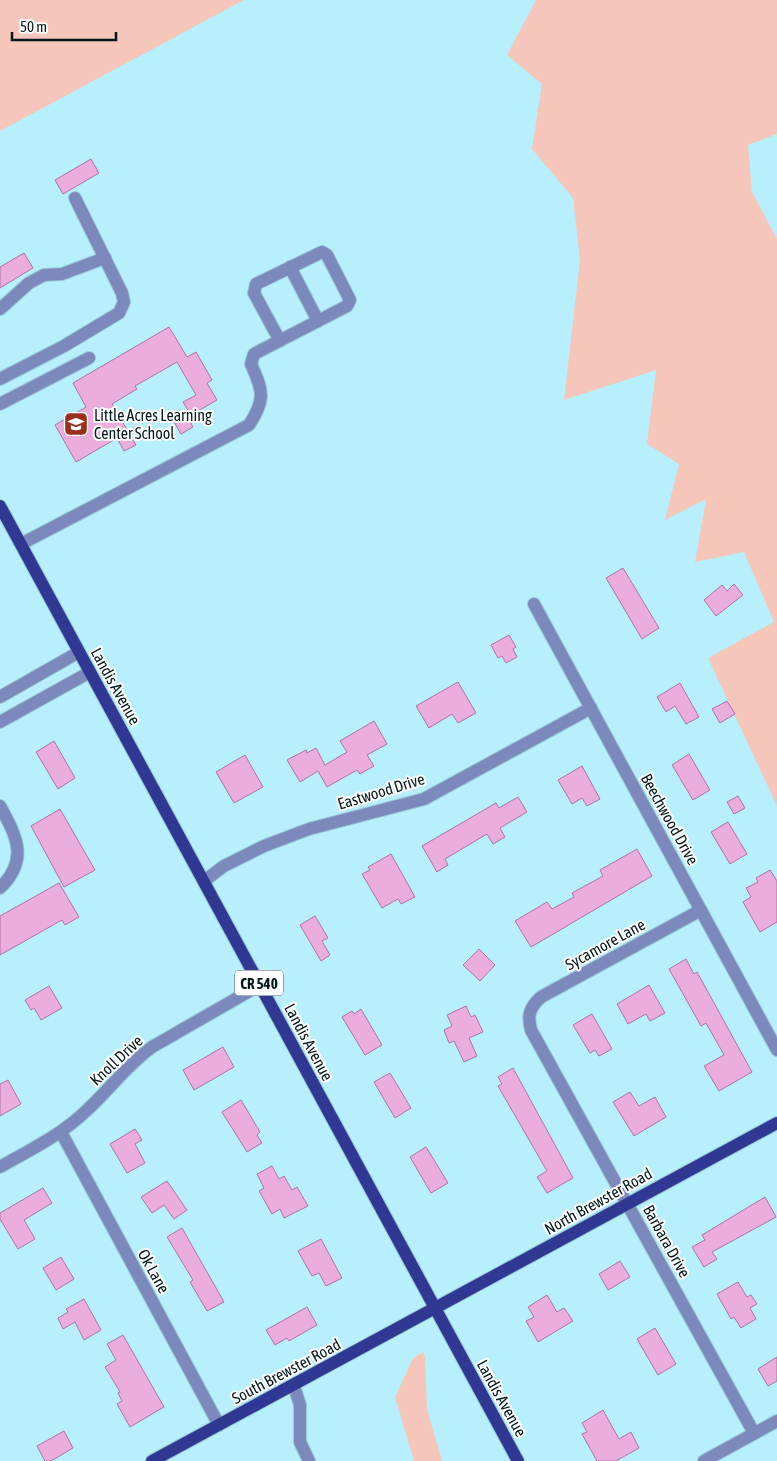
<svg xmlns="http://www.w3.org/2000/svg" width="777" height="1461" viewBox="0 0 777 1461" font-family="'Asap Condensed',sans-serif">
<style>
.green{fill:#f6c6ba}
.building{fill:#ebacde;stroke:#ae73a3}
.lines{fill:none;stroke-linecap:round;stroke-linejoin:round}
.minor-casing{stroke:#97c8d4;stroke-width:14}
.major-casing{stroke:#97c8d4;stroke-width:14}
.minor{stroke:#7d89bc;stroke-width:12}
.major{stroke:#303893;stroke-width:12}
.labels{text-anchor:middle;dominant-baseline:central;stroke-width:4;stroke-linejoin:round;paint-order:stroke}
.shield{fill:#fff;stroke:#4f5d60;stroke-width:1}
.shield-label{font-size:15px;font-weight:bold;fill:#03181c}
.poi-label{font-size:16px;fill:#03181c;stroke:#fff;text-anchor:start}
.street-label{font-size:16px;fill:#03181c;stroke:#fff}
</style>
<rect width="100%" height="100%" fill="#b7effc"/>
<!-- green -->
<g class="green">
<polygon points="0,0 244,0 0,131"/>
<polygon points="536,0 777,0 777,134 748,145 752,192 777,239 777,806 708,658 774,622 744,552 695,562 706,499 665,520 679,464 647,444 656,370 564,400 580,260 573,198 532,149 542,84 507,55"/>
<polygon points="423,1352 425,1357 427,1409 442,1461 414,1461 395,1397 413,1358"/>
</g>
<!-- building -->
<g class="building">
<polygon points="91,159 99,173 63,194 55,180"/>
<polygon points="24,253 33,268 0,288 0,267"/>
<polygon points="169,327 187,357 196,352 212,380 207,383 217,400 191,415 183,402 196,395 177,362 135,386 137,389 112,404 136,445 124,451 117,438 76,462 55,425 86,407 73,383"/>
<polygon points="185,413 193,427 181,434 173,420"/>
<polygon points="623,568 659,628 642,639 606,578"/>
<polygon points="734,584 743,595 716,616 704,600 722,585 727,591"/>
<polygon points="509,635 516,647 513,649 517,657 506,663 502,656 498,658 491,645"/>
<polygon points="458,682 476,713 458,723 452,714 429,728 416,706"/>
<polygon points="680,683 699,717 686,724 675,706 666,712 657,697"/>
<polygon points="727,701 735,714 720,723 712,709"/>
<polygon points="374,721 387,744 367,755 374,766 360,774 357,770 327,787 318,771 300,782 287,760 306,750 307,753 316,748 325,765 347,752 340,741"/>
<polygon points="54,741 75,778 58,789 36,752"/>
<polygon points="689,754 710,790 693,800 672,765"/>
<polygon points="245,755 263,787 234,803 216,772"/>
<polygon points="582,766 600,799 587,806 582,798 572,804 558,780"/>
<polygon points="738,796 745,808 734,814 727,802"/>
<polygon points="518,797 527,812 500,828 505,837 493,844 487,834 445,859 448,865 437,872 422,846 496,803 499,808"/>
<polygon points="60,809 95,870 64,887 31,826"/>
<polygon points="728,822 747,854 730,864 711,832"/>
<polygon points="637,849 652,876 531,947 515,921 547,902 552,909 574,897 572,893 603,876 600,870"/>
<polygon points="391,854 415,897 401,904 398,899 382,908 362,874 370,870 368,867"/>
<polygon points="770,870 777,881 777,922 760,932 743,902 751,897 746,888 758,882 756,878"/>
<polygon points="59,883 79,917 65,925 62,920 0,955 0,916"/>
<polygon points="315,916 328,938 322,941 330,955 321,961 300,925"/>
<polygon points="479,949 495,965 480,981 463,965"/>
<polygon points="686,959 694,974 697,972 752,1072 719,1091 704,1066 724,1055 706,1023 701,1026 669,969"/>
<polygon points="649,985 665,1013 650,1021 646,1014 628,1024 617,1004"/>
<polygon points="49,986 62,1008 41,1020 34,1008 31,1010 25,1000"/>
<polygon points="466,1006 471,1017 475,1015 483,1032 469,1038 477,1056 464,1062 454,1041 449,1043 444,1030 452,1026 447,1015"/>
<polygon points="361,1009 382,1045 365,1055 342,1017 352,1011 354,1014"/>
<polygon points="592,1014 612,1049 599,1056 595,1050 590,1053 573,1025"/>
<polygon points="223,1047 234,1067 194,1090 183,1070"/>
<polygon points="513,1068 573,1178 547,1193 537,1177 547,1171 498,1086 502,1084 498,1077"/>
<polygon points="390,1073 411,1108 395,1118 374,1082"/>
<polygon points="8,1080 21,1104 0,1116 0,1084"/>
<polygon points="630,1092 639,1106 655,1097 666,1117 634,1136 613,1102"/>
<polygon points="241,1100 260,1132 257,1135 262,1143 247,1152 222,1112"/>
<polygon points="135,1129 142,1140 135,1144 145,1163 127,1173 110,1144"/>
<polygon points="426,1147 448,1183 431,1193 410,1157"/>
<polygon points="272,1166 279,1179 284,1176 292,1190 297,1187 308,1206 284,1218 280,1209 272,1214 259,1191 264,1188 257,1174"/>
<polygon points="167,1181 187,1210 174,1219 164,1205 152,1213 141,1197"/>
<polygon points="43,1188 52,1203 24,1220 35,1239 18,1249 0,1219 0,1213"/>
<polygon points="765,1197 776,1217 712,1252 717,1259 704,1267 692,1247 705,1240 702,1235"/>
<polygon points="182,1228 224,1302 207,1311 190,1282 193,1280 167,1237"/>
<polygon points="321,1239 342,1278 326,1286 319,1273 312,1276 298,1251"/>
<polygon points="61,1257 74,1279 56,1290 43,1268"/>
<polygon points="620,1261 630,1277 608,1290 599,1274"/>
<polygon points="738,1282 747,1297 751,1295 757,1304 750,1308 756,1319 741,1328 734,1317 731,1319 717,1294"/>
<polygon points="547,1295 557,1312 564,1308 573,1321 538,1342 526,1321 534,1317 528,1307"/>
<polygon points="84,1299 101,1330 84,1340 75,1322 63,1329 58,1318 68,1312 66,1309"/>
<polygon points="307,1307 317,1325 289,1341 287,1338 275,1345 266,1330"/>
<polygon points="655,1328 676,1364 658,1375 637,1339"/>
<polygon points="123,1335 164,1407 130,1427 117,1404 122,1401 118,1393 120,1392 105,1367 116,1360 107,1344"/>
<polygon points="777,1357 777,1381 768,1386 758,1369"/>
<polygon points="603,1410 619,1439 631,1432 639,1448 616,1461 597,1461 582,1434 587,1432 582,1423"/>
<polygon points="64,1431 73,1448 51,1461 45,1461 37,1446"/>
</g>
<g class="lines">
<defs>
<g id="minor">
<polyline points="290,267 318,321"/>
<polyline points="0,309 29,283 44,275 62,274 105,258"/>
<polyline points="0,379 64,346 119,313 124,302 122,293 75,198"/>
<polyline points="0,404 89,358"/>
<path d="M21,544l228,-119c17,-26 14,-34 2,-61l3,-10 93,-48 3,-6 -23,-45 -5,-3 -66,32 -2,9 26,48"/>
<polyline points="534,604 777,1050"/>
<polyline points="0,697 79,652"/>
<polyline points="0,722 90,672"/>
<path d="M0,806c17,31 29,54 0,82"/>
<polyline points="204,881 224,866 264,846 309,829 424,799 591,708"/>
<path d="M701,910l-160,87c-11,10 -14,18 -10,33l223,403"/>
<polyline points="61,1132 219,1425"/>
<path d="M0,1167c30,-17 61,-32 86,-56 23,-21 41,-46 66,-64l108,-62"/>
<polyline points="294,1386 300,1405 300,1442 309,1461"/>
<polyline points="704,1461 777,1421"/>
</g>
<g id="major">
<polyline points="0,506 518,1461"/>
<polyline points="152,1461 777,1123"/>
</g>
</defs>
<!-- minor casing -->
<use href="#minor" class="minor-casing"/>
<!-- major casing -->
<use href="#major" class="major-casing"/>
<!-- minor -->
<use href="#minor" class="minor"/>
<!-- major -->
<use href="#major" class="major"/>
</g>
<!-- icons -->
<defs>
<symbol id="school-square" viewBox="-11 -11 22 22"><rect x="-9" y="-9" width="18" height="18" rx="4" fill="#99311a" stroke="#fff"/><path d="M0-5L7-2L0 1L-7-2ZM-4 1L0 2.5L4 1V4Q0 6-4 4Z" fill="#fff"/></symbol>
</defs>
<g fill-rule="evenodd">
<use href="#school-square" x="62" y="410" width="28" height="28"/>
</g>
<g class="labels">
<!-- shield labels -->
<rect class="shield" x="235" y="970.5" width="48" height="25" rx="4"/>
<g class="shield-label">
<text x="259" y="983">CR 540</text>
</g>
<!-- poi labels -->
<g class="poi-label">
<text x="94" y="415">Little Acres Learning<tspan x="94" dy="18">Center School</tspan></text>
</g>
<!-- street labels -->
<g class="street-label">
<text transform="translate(116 686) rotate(61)">Landis Avenue</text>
<text transform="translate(381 791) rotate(-17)">Eastwood Drive</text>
<text transform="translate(670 819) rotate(61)">Beechwood Drive</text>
<text transform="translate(605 944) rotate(-29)">Sycamore Lane</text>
<text transform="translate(309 1042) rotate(62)">Landis Avenue</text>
<text transform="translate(116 1060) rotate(-43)">Knoll Drive</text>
<text transform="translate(598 1201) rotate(-29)">North Brewster Road</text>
<text transform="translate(667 1241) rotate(61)">Barbara Drive</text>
<text transform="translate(154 1271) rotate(61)">Ok Lane</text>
<text transform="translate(286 1371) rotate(-28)">South Brewster Road</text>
<text transform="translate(502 1398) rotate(61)">Landis Avenue</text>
</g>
</g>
<!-- scale -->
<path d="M12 32v8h104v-8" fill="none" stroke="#03181c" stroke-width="2.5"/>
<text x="20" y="32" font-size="15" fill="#03181c" stroke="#ffffff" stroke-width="4" paint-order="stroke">50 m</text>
</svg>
